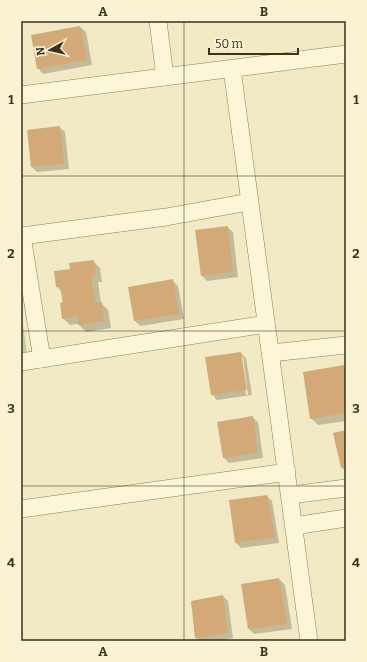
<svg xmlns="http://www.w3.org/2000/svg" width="367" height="662" viewBox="0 0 367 662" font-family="Bitter,serif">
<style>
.green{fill:#c2d197}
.shadow{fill:#0003;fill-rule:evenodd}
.building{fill:#d3aa77}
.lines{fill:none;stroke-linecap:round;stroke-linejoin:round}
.minor-casing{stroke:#8f7d58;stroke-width:18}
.minor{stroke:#fcf6d8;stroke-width:17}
.grid{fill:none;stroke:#3d311e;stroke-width:1;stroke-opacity:0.55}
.neatline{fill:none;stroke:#3d311e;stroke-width:1.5}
.grid-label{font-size:13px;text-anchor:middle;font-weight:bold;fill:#3d311e}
</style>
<rect width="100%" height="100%" fill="#f2eac4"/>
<!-- green -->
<polygon class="green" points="21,309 27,354 21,354"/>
<!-- shadow -->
<g class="shadow">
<polygon points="80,27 86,32 92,65 43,74 38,68"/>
<polygon points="59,127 65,132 69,169 37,172 32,167 28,130"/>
<polygon points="227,227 233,232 238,277 207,281 202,276"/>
<polygon points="93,261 100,268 102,282 98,282 101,303 108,310 111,328 86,332 78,324 70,325 63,318 62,292 57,287 71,270"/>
<polygon points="173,281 178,286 184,319 140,326 135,321"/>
<path d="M241,353l5,5 6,37 -35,5 -5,-6zM241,357h2l5,38h-2z"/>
<polygon points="344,366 346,369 346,421 318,425 311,418"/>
<polygon points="252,417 258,422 263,458 229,463 224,458"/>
<polygon points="346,431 346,472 342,468 334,433"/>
<polygon points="267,496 272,501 279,543 241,548 236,543 230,501"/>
<polygon points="279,579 285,585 292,629 254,634 249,629"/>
<polygon points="223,596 228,601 233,638 215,641 199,641 196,638 192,602"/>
</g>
<!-- building -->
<g class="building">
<polygon points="80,26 87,60 37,69 31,35"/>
<polygon points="60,126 64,164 31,167 27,130"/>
<polygon points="228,226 233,272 201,276 195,230"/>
<polygon points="94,260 96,275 91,276 95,303 102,302 104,321 78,325 77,316 62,319 60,303 63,302 60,287 56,287 54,271 70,269 69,263"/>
<polygon points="173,279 179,314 134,321 128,287"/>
<polygon points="241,352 247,390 211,395 205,357"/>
<polygon points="344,365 346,377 346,413 310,419 303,372"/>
<polygon points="253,416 258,453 223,458 217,422"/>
<polygon points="346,430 346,467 341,468 333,433"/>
<polygon points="267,495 275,537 235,543 229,500"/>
<polygon points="279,578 287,624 248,629 241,584"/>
<polygon points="223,595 228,633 195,638 191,601"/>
</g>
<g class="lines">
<defs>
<g id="minor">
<polyline points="158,21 165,77"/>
<polyline points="232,69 309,641"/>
<polyline points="21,95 346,54"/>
<polyline points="271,353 346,345"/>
<polyline points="42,359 22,236 166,217 249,202"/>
<polyline points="21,362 266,324"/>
<polyline points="291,495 346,488"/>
<polyline points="21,509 287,472"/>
<polyline points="294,526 346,518"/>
</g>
</defs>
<!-- minor casing -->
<use href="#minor" class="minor-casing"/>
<!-- minor -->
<use href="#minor" class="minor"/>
</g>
<!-- grid -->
<path class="grid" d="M184,21v620M21,176h325M21,331h325M21,486h325"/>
<!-- border -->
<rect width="367" height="662" fill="none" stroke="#f9f3d4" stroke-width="44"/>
<!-- north arrow -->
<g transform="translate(50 50) rotate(262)" stroke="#f9f3d4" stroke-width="3" paint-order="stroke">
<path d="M0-3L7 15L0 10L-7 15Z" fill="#3d311e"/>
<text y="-6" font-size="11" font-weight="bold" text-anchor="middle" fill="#3d311e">N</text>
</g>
<!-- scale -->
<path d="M209 48v6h89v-6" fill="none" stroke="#3d311e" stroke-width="2"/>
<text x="215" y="48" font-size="12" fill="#3d311e" stroke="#f9f3d4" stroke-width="3" paint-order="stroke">50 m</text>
<rect x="22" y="22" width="323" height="618" class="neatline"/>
<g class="grid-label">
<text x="103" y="16">A</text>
<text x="264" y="16">B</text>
<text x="11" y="104">1</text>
<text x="356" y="104">1</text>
<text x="11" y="258">2</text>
<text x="356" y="258">2</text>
<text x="11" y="413">3</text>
<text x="356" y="413">3</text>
<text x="11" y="567">4</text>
<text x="356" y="567">4</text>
<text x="103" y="656">A</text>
<text x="264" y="656">B</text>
</g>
</svg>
